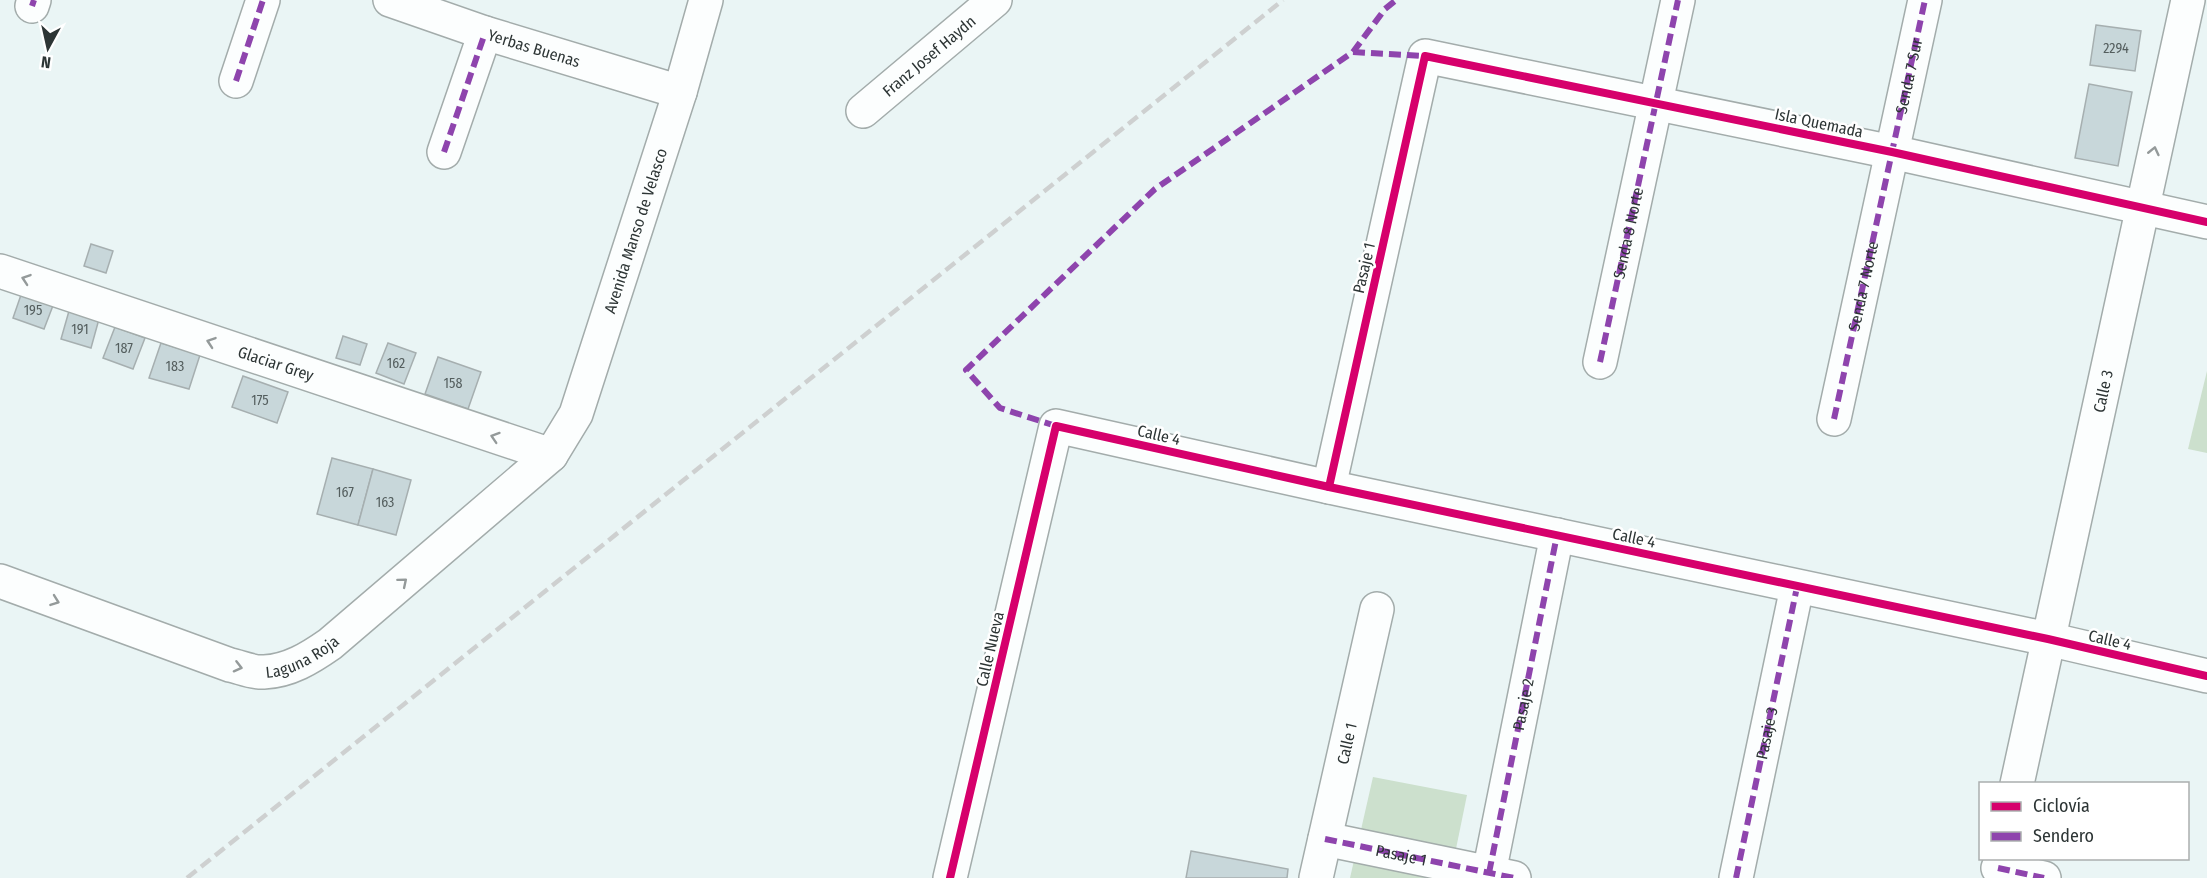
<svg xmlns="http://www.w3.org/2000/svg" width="2207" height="878" viewBox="0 0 2207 878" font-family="'Fira Sans Condensed',sans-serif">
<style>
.park{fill:#cce0cd}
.building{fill:#c8d7da;stroke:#a6afb0;stroke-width:1.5}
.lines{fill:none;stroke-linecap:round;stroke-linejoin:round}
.minor-casing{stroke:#a3acab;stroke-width:36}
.minor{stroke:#fcfefe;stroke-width:33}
.rail{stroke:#ced0d0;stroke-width:4.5;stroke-dasharray:12 6;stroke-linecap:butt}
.quiet{stroke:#8e44ad;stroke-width:6;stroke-dasharray:12 6;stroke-linecap:butt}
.cycleway-casing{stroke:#fff;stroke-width:11}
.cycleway{stroke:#d6006c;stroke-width:8}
.oneway{stroke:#949a9a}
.labels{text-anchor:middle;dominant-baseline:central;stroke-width:5;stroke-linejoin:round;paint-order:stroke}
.number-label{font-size:14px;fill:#545e5e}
.street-label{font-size:16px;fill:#2d3535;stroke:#fff}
</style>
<rect width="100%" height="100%" fill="#eaf5f5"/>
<!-- park -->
<g class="park">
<polygon points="2207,371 2207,453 2188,449"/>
<polygon points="1373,777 1467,795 1450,878 1350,878"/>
</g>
<!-- building -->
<g class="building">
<polygon points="2096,25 2141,31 2135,71 2090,65"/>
<polygon points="2089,84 2132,92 2118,166 2075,158"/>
<polygon points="91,244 113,251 106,273 84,266"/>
<polygon points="22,292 54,303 44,329 13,318"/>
<polygon points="69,311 99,319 91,348 61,339"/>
<polygon points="115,327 145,338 133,369 103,358"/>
<polygon points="343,336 367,344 360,365 336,358"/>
<polygon points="161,343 200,355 189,389 149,378"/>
<polygon points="388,343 416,353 404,384 376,373"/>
<polygon points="438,357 481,372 468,409 425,394"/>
<polygon points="243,376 288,392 277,423 232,407"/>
<polygon points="332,458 373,469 358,525 317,514"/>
<polygon points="373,469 411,480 396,535 358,525"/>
<polygon points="1191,851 1288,869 1287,878 1186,878"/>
</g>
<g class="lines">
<defs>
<g id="minor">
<path id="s1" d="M390,0l95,33 195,59"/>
<polyline points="32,6 34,0"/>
<polyline points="236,81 263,0"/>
<path id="s2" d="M863,111l132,-111"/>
<polyline points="444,152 485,33"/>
<path id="s3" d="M0,271l551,184"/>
<polyline points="1600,362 1678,0"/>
<path id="s4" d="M1834,419l91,-419"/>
<polyline points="1329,487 1425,56 1892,152 2207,222"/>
<path id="s5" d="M0,581l230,84c10,2 23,8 34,7 25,-1 46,-14 66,-28l221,-189 25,-41 104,-322 26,-92"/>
<path id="s6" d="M2017,784l171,-784"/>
<path id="s7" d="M1325,839l189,39"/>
<polyline points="1998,868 2044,878"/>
<path id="s8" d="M1489,873l68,-338"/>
<polyline points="950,878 1056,426 1329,487 2048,639 2207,676"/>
<path id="s9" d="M1316,878l61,-269"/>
<path id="s10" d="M1736,878l61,-291"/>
</g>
</defs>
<!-- minor casing -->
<use href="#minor" class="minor-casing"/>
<!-- minor -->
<use href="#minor" class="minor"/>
<!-- rail -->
<polyline class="rail" points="187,878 1283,0"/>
<!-- quiet -->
<g class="quiet">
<polyline points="32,6 34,0"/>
<polyline points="1353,52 1425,56 1424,59"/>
<polyline points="236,81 263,0"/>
<polyline points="444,152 485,33"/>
<path id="s11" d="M1600,362l78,-362"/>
<polyline points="1834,419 1925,0"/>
<polyline points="1056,426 1000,408 966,370 1155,189 1353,52 1385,9 1396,0"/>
<polyline points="1325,839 1514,878"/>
<polyline points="1998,868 2044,878"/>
<polyline points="1489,873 1557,535"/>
<polyline points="1736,878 1797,587"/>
</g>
<defs>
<g id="cycleway">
<polyline points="1329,487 1425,56 1892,152 2207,222"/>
<polyline points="950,878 1056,426 1329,487 2048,639 2207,676"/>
</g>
</defs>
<!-- cycleway casing -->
<use href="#cycleway" class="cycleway-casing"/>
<!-- cycleway -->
<use href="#cycleway" class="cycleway"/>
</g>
<!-- one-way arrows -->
<defs><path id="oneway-chevron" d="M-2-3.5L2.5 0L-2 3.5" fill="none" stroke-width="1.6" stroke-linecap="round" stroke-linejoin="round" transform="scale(1.5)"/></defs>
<g class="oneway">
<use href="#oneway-chevron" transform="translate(2154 151) rotate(-77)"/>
<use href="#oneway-chevron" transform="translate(26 279) rotate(-161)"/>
<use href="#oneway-chevron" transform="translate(211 342) rotate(-161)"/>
<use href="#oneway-chevron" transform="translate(495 437) rotate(-162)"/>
<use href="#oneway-chevron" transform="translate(403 582) rotate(-40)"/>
<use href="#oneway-chevron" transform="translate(55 601) rotate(20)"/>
<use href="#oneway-chevron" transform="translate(238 667) rotate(14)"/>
</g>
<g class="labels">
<!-- number labels -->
<g class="number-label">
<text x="2116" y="48">2294</text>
<text x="33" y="310">195</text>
<text x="80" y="329">191</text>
<text x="124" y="348">187</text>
<text x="396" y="363">162</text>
<text x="175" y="366">183</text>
<text x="453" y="383">158</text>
<text x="260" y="400">175</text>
<text x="345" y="492">167</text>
<text x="385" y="502">163</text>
</g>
<!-- street labels -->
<g class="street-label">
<text stroke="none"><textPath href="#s1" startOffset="152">Yerbas Buenas</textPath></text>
<text stroke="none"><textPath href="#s2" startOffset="86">Franz Josef Haydn</textPath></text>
<text stroke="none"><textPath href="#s4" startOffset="351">Senda 7 Sur</textPath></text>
<text transform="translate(1819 123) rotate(12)">Isla Quemada</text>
<text stroke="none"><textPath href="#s5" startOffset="884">Avenida Manso de Velasco</textPath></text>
<text stroke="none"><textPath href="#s11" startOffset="132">Senda 8 Norte</textPath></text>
<text transform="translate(1364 268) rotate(-77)">Pasaje 1</text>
<text stroke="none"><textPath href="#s4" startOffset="136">Senda 7 Norte</textPath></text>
<text stroke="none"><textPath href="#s3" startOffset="291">Glaciar Grey</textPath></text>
<text stroke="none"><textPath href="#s6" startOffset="402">Calle 3</textPath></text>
<text transform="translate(1159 435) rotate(13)">Calle 4</text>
<text transform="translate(1634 538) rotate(12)">Calle 4</text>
<text transform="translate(2110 640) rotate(13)">Calle 4</text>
<text transform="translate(990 649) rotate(-77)">Calle Nueva</text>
<text stroke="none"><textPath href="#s5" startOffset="321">Laguna Roja</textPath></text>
<text stroke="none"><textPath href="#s8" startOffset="172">Pasaje 2</textPath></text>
<text stroke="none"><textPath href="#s10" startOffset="148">Pasaje 3</textPath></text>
<text stroke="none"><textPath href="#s9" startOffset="138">Calle 1</textPath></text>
<text stroke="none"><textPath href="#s7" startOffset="78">Pasaje 1</textPath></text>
</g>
</g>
<!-- legend -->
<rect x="1979" y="782" width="210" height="78" fill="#ffffff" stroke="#abaeae" stroke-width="1.5"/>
<rect x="1991" y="802" width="30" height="9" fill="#d6006c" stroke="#abaeae" stroke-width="1.5"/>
<text x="2033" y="812" font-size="18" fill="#2d3535">Ciclovía</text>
<rect x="1991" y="832" width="30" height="9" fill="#8e44ad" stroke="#abaeae" stroke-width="1.5"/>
<text x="2033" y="842" font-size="18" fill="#2d3535">Sendero</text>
<!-- north arrow -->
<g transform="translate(48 48) rotate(188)" stroke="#ffffff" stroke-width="4.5" paint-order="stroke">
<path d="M0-4.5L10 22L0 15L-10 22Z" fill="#2d3535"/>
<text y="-9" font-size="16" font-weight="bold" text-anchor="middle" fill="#2d3535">N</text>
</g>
</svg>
